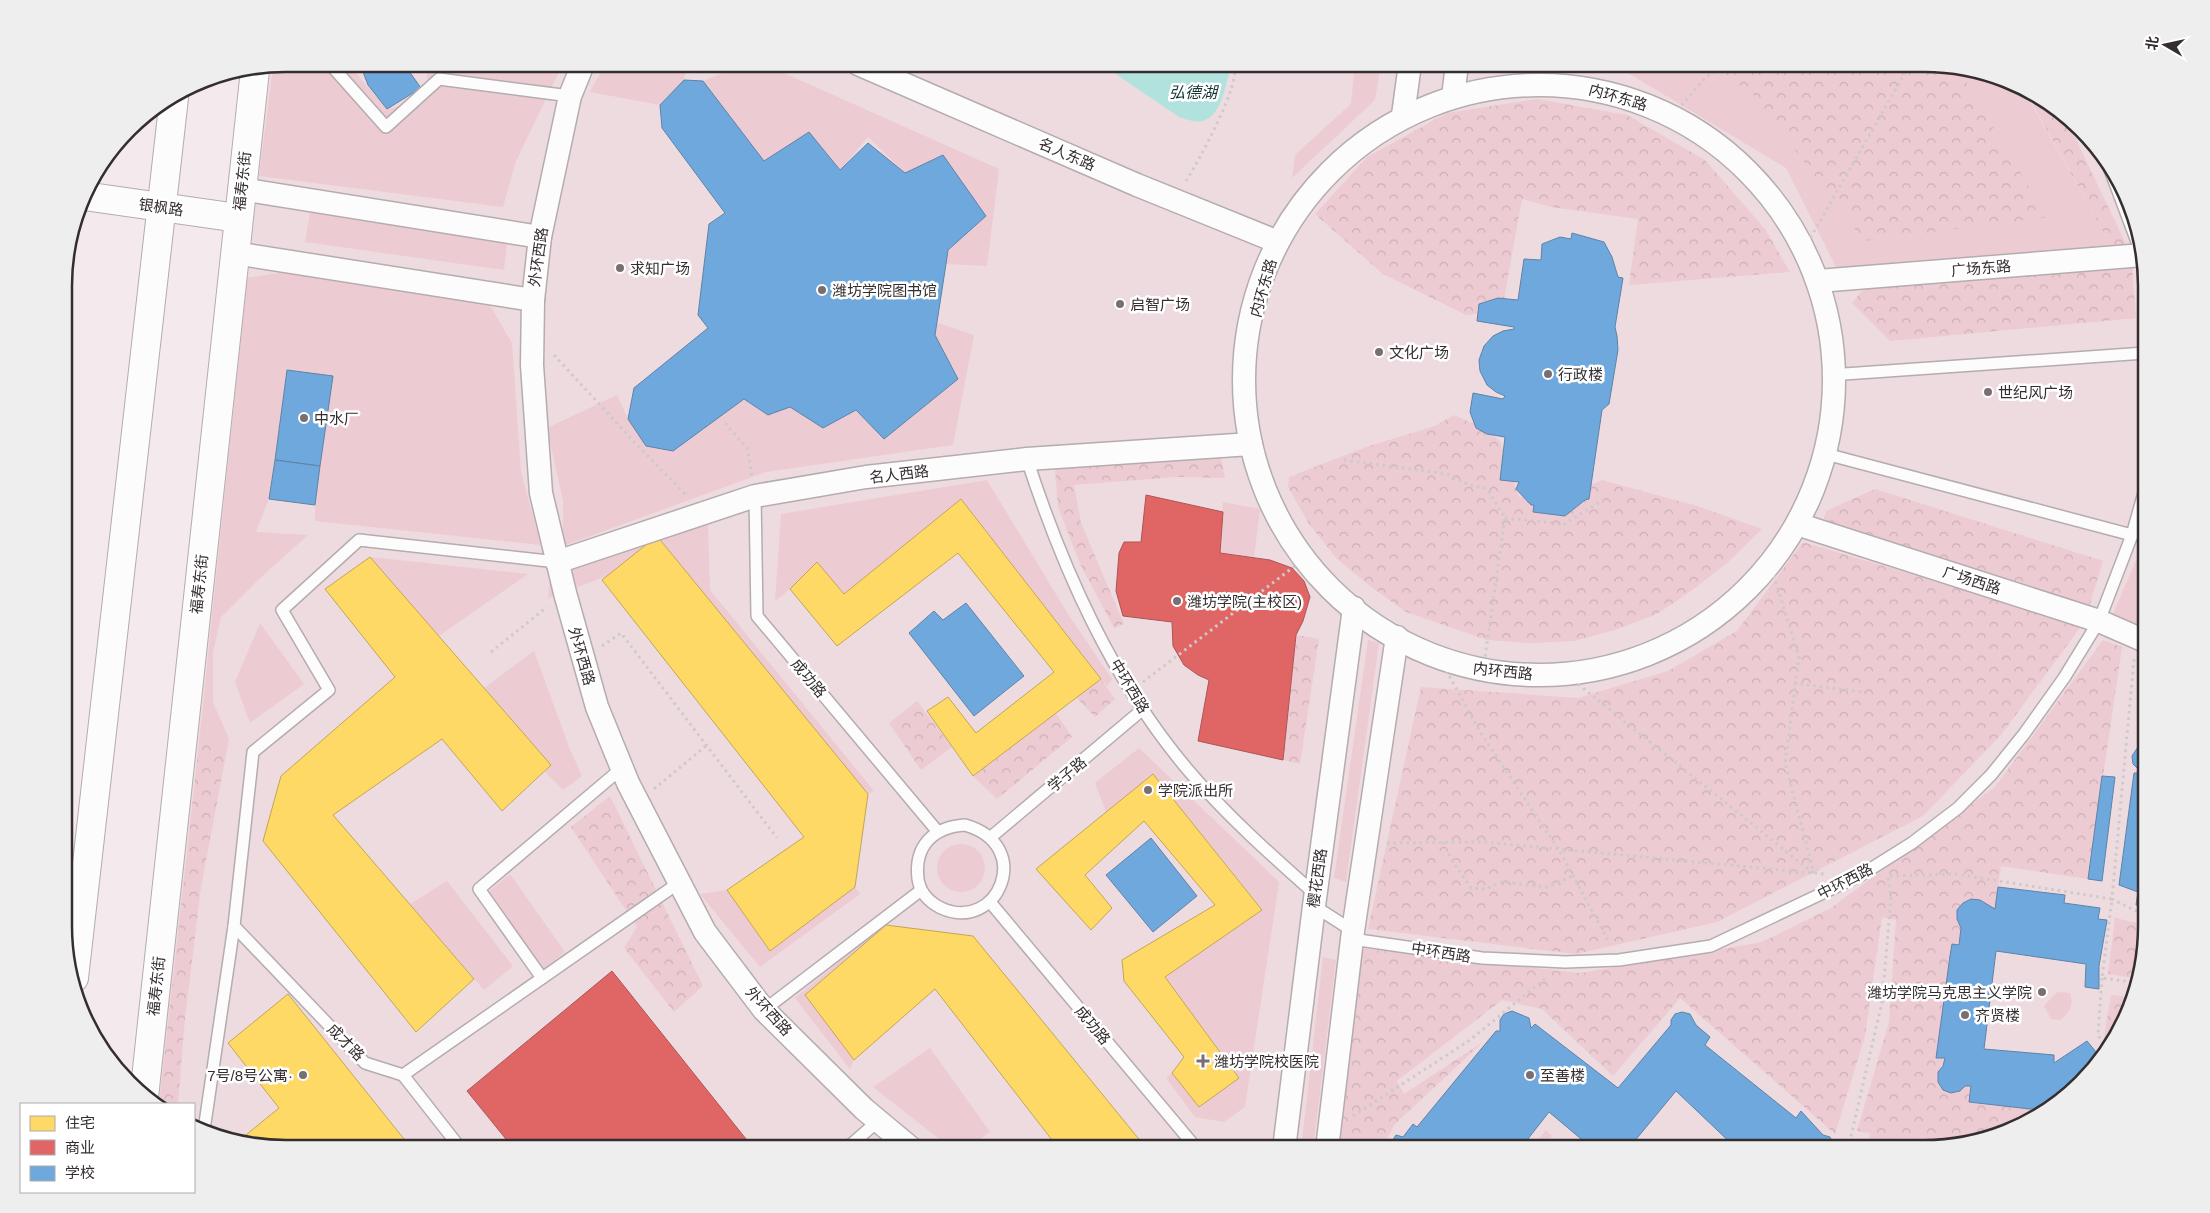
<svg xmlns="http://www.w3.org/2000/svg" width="2210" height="1213" viewBox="0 0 2210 1213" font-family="Arial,'Noto Sans SC',sans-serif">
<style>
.built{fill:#eedbdf}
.green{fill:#edcbd3}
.forest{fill:url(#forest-crowns)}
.water{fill:#b2e2de}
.homes{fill:#ffd966;stroke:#c2a656}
.shops{fill:#e06666;stroke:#ad5556}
.schools{fill:#6fa8dc;stroke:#5e83a8}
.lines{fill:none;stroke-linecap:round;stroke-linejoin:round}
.service-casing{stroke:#b4acae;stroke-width:14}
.minor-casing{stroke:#b4acae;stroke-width:25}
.tertiary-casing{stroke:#b4acae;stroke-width:30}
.primary-casing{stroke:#b4acae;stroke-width:30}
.path{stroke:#cecacb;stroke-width:3;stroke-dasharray:2.5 4;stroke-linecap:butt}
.service{stroke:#fdfcfc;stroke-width:11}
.minor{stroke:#fdfcfc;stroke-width:22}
.tertiary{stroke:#fdfcfc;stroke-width:28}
.primary{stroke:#fdfcfc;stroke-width:28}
.poi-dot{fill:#786f72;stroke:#fff;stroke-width:2}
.labels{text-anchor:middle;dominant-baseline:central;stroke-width:5;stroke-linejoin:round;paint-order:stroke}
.street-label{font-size:15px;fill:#352e30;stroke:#fff}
.poi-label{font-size:15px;fill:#352e30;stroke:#fff;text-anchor:start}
.water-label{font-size:16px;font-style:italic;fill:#113633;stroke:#fff}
.rim{fill:none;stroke:#352e30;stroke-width:2.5}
</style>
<defs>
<pattern id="forest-crowns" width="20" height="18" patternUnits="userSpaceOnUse" patternTransform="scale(1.25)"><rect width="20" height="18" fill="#edcbd3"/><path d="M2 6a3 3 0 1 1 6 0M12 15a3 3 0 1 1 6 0" fill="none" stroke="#ccafb5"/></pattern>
</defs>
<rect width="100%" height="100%" fill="#f4e9ec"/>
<!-- built -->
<polygon class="built" points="286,64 1924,64 2022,87 2071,119 2109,162 2144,257 2146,927 2123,1025 2091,1074 2047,1112 1995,1138 1938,1149 286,1149 194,1128 194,1104 157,1104 241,275 264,68"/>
<!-- green -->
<g class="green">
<polygon points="286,64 348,64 387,109 418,101 428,82 425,64 563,64 516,161 503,207 259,176 273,66"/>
<polygon points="605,64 687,64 684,80 660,105 590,92"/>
<polygon points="744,64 764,64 999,169 987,266 946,264 948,250 985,215 943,155 905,173 868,137 840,170 809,132 764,161 703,81"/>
<polygon points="1355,64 1381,64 1375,100 1292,178 1295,155 1351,104"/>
<polygon points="1478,64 1924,64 2022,87 2114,251 1838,271 1786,168 1628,73"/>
<polygon points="311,207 507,242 504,270 305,242"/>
<polygon points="284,272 488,302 512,343 521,472 541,545 315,521 315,505 332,376 287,370 269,499 256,532 308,535 259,579 221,617 213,652 213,702 229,739 199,743 247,278"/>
<polygon points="938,323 974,335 953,445 766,472 563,546 563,501 547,428 617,395 628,419 646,446 673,451 744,399 768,415 790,407 856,410 884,439 958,379 935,335"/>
<polygon points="987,480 1068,614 1112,679 1107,686 961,500 844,594 817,562 790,589 775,601 781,514"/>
<polygon points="1223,502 1260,509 1254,557 1220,553"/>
<polygon points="704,517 708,527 710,590 874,791 868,794 657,536 607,576 548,598 551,573"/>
<polygon points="2145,536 2145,633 2111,618 2141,549"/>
<polygon points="370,557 528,574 439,636"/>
<polygon points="260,623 304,684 250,723 235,682"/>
<polygon points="1368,640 1379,643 1346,882 1334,878"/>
<polygon points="534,651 569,747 582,776 563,790 545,772 551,765 484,688"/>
<polygon points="1139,748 1279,882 1245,1107 1224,1122 1195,1117 1166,1078 1172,1073 1199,1107 1239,1078 1165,977 1262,909 1153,774 1106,812 1095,783"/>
<circle cx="961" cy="868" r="24"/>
<polygon points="510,874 565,952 542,970 487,893"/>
<polygon points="447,881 513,966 484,990 410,904"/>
<polygon points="855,887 860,894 760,967 700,894 727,890 770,951"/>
<polygon points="885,924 886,925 854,1060 850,1069 795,998"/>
<polygon points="1323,957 1336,960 1313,1149 1301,1149"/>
<path d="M2057,992l13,1c4,13 0,18 -9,27l-10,-1 -7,-13z"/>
<polygon points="930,1048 990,1132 965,1149 952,1149 873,1087"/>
<polygon points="1546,1130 1552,1136 1541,1149 1530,1149"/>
</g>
<!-- forest -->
<g class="forest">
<polygon points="1706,64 1924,64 1960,72 2047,217 1864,241 1752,93"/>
<polygon points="2023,87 2060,112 2070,127 2126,244 2114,251"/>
<polygon points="1537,99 1627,115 1705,160 1765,229 1790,272 1629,285 1638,219 1551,207 1522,199 1502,310 1466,315 1383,274 1315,214 1367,157 1447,113"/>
<polygon points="2132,266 2136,318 1890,341 1852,303 1866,286"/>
<polygon points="1454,415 1483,428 1500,441 1519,497 1551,502 1602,480 1697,506 1762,529 1727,563 1691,591 1657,614 1615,630 1574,641 1530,643 1487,640 1406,612 1370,586 1337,559 1309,524 1288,487 1289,477 1366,447 1435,426"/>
<polygon points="1221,458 1225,478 1177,477 1074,485 1081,523 1124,624 1114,628 1080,564 1058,507 1055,469"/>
<polygon points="1875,489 2103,561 2088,611 1822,525 1826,511"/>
<polygon points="1803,542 2082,625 2001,735 1923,816 1717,922 1576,954 1368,929 1421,687 1578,698 1668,671 1737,631"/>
<polygon points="1296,635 1319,639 1300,764 1283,760"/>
<path d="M2103,640l19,7 -34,232 -87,-13 -6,43 -19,-10 -13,4 -6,12 4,13 -2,17 -7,-1 -16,114h9c-2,7 -5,9 -7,15 -4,12 7,21 18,20l9,-7h6l-1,16 78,9 4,-10 3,4 -8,7 -52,26 -57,11h-71l3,-16 -13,-2 32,-109 7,-102 -14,-3 -17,119 -30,98 -155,-136 -67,78 -71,-67 -40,-9 -105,81 7,13 79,-52 -88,82 -14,25h-45l21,-201 223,25 182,-31 69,-34 164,-121z"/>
<polygon points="1101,679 1115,699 1095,717 1076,697"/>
<polygon points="917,701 952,747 921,770 889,723"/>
<polygon points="1056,713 1072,737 997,799 973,776"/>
<polygon points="229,739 201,887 185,1018 178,1104 159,1104 199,743"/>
<polygon points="610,796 703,986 674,1012 624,948 637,927 571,827"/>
<polygon points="2115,918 2146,925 2134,978 2108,974"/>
<polygon points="2111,995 2130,997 2123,1025 2110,1046 2104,1037"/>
</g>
<!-- water -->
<g class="water">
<path d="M1101,64h131c-6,15 -9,53 -30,57 -7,2 -16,-2 -23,-4z"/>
<polygon points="1249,64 1307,64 1305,69 1286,64 1261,65 1257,70 1250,69"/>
</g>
<!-- homes -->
<g class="homes">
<polygon points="961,499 1101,679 973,776 927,711 948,697 976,733 1054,672 958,553 837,646 790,589 817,562 844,594"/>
<polygon points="657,536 868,794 855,887 770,951 727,890 804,837 602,580"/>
<polygon points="370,557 551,765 502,811 442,739 333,815 474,979 416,1032 263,841 281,776 395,677 325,589"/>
<polygon points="1153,774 1262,910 1165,977 1239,1078 1199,1107 1172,1073 1184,1057 1124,981 1122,960 1215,905 1144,821 1085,875 1112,908 1091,930 1036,869"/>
<polygon points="886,925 973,936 1147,1149 1059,1149 935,989 854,1060 805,995"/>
<polygon points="288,994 412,1149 286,1149 241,1139 279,1108 228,1043"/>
</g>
<!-- shops -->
<g class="shops">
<polygon points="1146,495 1223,512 1220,553 1270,560 1292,568 1304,581 1310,597 1303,621 1296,635 1283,760 1198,741 1209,680 1198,675 1184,665 1173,646 1172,622 1123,616 1116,591 1119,553 1124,542 1141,542"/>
<polygon points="612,971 754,1149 514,1149 467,1091"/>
</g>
<!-- schools -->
<g class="schools">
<polygon points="360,64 404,64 421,88 387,109 368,85"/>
<polygon points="684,80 703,81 764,161 809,132 840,170 868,143 905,173 943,155 986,216 948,250 946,264 935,335 958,379 884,439 856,410 823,428 790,407 768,415 744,399 673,451 646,446 628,419 634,388 708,328 698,315 709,224 725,213 662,128 660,105"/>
<polygon points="1572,233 1604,242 1612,257 1618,277 1623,278 1615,327 1617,336 1618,350 1609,404 1602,410 1589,499 1585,500 1565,516 1533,512 1534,505 1531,505 1516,489 1519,482 1500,480 1505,437 1487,434 1476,428 1470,412 1473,393 1503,399 1505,396 1496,392 1487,385 1480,371 1479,360 1484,346 1493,336 1503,331 1514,329 1514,327 1477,321 1479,304 1498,298 1518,300 1524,259 1541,260 1542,244 1560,237 1571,239"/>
<polygon points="287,370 333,376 320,466 275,460"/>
<polygon points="275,460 320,466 315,505 269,499"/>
<polygon points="966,603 1024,676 974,716 909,633 934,611 943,620"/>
<polygon points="2145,745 2146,745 2146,907 2136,905 2138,892 2119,885 2134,773 2138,773 2139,770 2133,764 2132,756 2138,747"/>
<polygon points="2102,776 2115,777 2102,881 2088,879"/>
<polygon points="1151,838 1197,896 1153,932 1106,875"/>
<polygon points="1998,887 2065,895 2064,903 2100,908 2098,919 2107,920 2099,966 2099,989 2085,987 2086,964 1996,951 1984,1049 2054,1055 2054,1063 2087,1041 2101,1058 2091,1074 2055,1105 2052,1101 2048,1111 1969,1102 1971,1086 1965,1086 1960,1091 1951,1093 1943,1090 1938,1082 1938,1072 1943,1066 1945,1058 1936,1058 1950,956 1952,944 1959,945 1961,928 1957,919 1957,910 1963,903 1971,899 1980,900 1995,909"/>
<polygon points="1512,1011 1529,1018 1531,1028 1535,1024 1618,1088 1671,1025 1671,1020 1675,1014 1682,1012 1690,1014 1696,1025 1710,1037 1705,1045 1796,1118 1801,1111 1823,1135 1830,1137 1833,1143 1833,1149 1737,1149 1676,1091 1628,1149 1593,1149 1549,1112 1520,1149 1387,1149 1396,1135 1403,1137 1413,1124 1417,1127 1496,1031 1500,1031 1500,1020 1504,1014"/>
</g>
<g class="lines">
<defs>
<g id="service">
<polyline points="330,64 386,127 439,79 570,96"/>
<polyline points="2106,159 2142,255 2144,277"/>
<polyline points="1830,375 2145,353"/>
<polyline points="1822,453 2132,535"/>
<path d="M1027,459c36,111 85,221 161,311 38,45 83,85 127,124"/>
<polyline points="755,496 757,616 938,832"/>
<path d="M965,825c71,20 33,109 -24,83 -12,-6 -21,-16 -23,-29 -4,-33 15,-52 47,-54z"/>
<polyline points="991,837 1142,710"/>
<polyline points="990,902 1197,1149"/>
<polyline points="1314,906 1353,931"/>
<polyline points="234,926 365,1063 403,1075 461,1149"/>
<polyline points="1352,939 1482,958 1565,962 1619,960 1711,946 1861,875 1912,843 1958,808 1991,775 2024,734 2064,678 2099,621 2132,535 2145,489"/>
<polyline points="542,978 479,889 622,768"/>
<polyline points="764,1010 920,891"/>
<polyline points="403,1075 680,882"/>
<polyline points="204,1130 234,926 253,752 329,690 282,610 359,540 557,562"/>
<polyline points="846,1149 878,1121"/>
</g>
<g id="minor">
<polyline points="583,64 570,96 540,237 533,300 532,365 541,493 565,593 597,707 628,783 705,932 764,1010 864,1109 912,1149"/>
<polyline points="858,64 1137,185 1278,242"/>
<circle cx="1539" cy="380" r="295"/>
<polyline points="1453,97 1457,64"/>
<polyline points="1403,115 1410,64"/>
<polyline points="241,189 540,237"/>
<polyline points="234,253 533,300"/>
<polyline points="1818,281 2143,255"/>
<polyline points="1797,524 2099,621 2145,641"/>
<polyline points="557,562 755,496 866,477 1027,459 1251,444"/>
<polyline points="1284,1149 1314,906 1354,608"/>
<polyline points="1327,1149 1353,931 1397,637"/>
</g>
<polyline id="tertiary" points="84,196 238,218"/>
<g id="primary">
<polyline points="74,978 174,98"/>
<polyline points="144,1097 255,70"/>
</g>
</defs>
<!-- service casing -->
<use href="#service" class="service-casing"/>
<!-- minor casing -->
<use href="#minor" class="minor-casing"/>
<!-- tertiary casing -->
<use href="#tertiary" class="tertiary-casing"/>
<!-- primary casing -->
<use href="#primary" class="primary-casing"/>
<!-- path -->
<g class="path">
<polyline points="1702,64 1707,76"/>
<polyline points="1673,115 1707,76 1735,64"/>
<path d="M1186,181c12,-19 56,-98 48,-117"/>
<polyline points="1804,249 1910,64"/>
<polyline points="554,355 639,447 687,496"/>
<polyline points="725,423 747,448 752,476"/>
<polyline points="1344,460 1447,474 1467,484 1487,489 1505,518 1483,671"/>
<polyline points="1505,518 1564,524 1605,499"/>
<polyline points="1770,563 1799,657 1785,763 1814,873"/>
<polyline points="602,646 621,633 777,838"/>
<polyline points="491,652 547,607"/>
<polyline points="1440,659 1482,735 1559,850 1610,944"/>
<polyline points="2134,659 2112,899 2146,916"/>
<polyline points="1568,676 1813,873"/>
<polyline points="1143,682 1304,559"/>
<polyline points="1794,683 1862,692"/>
<polyline points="654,789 707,745"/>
<polyline points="1443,842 1453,862 1471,888 1486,889 1501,882 1547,887 1573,876"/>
<polyline points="1387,843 1483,842 1824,874"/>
<polyline points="1890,876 1955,874 2112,899 2102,978 2133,982"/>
<polyline points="2102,978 2098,1035 2107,1050"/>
<polyline points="1353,1116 1470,1040 1547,977"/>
<polyline points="1850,1140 1884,1149"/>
<polyline points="1848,1149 1882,1002 1891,898 1888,877"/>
</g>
<!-- service -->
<use href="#service" class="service"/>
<!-- minor -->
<use href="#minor" class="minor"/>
<!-- tertiary -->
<use href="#tertiary" class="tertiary"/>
<!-- primary -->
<use href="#primary" class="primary"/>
</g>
<!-- markers -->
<g class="poi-dot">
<circle cx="620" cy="268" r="5"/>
<circle cx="822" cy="290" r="5"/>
<circle cx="1120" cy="304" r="5"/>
<circle cx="1379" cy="352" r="5"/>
<circle cx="1548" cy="374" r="5"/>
<circle cx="1988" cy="392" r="5"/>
<circle cx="304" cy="418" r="5"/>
<circle cx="1177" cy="601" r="5"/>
<circle cx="1148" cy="790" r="5"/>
<circle cx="2042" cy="992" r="5"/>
<circle cx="1965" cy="1015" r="5"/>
<path d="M1200.5 1053.5h5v5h5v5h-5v5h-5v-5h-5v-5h5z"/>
<circle cx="303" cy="1075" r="5"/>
<circle cx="1530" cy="1075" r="5"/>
</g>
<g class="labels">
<!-- street labels -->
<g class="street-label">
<text transform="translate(1618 97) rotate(16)">内环东路</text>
<text transform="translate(1067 154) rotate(23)">名人东路</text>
<text transform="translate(242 181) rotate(-84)">福寿东街</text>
<text transform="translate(161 207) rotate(8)">银枫路</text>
<text transform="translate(538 257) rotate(-82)">外环西路</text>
<text transform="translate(1981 268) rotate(-5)">广场东路</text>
<text transform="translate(1263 288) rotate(-74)">内环东路</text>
<text transform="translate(899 474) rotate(-7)">名人西路</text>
<text transform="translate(1972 580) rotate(18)">广场西路</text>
<text transform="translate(199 584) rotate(-84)">福寿东街</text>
<text transform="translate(582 656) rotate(74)">外环西路</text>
<text transform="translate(1503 671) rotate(6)">内环西路</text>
<text transform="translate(809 678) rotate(50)">成功路</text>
<text transform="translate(1130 686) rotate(59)">中环西路</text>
<text transform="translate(1067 774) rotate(-40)">学子路</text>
<text transform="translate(1317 878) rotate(-82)">樱花西路</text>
<text transform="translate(1845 881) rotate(-27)">中环西路</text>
<text transform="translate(1441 952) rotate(9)">中环西路</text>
<text transform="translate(156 986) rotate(-84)">福寿东街</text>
<text transform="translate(769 1011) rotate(48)">外环西路</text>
<text transform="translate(1093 1025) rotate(50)">成功路</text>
<text transform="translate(346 1042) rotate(45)">成才路</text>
</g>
<!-- poi labels -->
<g class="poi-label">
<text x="630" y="268">求知广场</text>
<text x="832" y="290">潍坊学院图书馆</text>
<text x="1130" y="304">启智广场</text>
<text x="1389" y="352">文化广场</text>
<text x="1558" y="374">行政楼</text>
<text x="1998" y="392">世纪风广场</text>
<text x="314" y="418">中水厂</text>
<text x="1187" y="601">潍坊学院(主校区)</text>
<text x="1158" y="790">学院派出所</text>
<text x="2032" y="992" text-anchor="end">潍坊学院马克思主义学院</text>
<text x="1975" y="1015">齐贤楼</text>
<text x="1214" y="1061">潍坊学院校医院</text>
<text x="293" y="1075" text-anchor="end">7号/8号公寓·</text>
<text x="1540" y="1075">至善楼</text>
</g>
<!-- water labels -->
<g class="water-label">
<text x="1193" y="92">弘德湖</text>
</g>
</g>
<!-- crop -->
<path d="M0 0H2210V1213H0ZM286 72H1924A214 214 0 0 1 2138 286V926A214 214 0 0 1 1924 1140H286A214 214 0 0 1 72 926V286A214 214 0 0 1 286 72Z" fill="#efeeee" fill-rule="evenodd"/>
<path class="rim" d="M286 72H1924A214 214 0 0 1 2138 286V926A214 214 0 0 1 1924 1140H286A214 214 0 0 1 72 926V286A214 214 0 0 1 286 72Z"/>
<!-- legend -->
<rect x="20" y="1103" width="175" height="90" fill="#ffffff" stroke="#aeabac"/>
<rect x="30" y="1116" width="25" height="15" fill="#ffd966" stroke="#aeabac"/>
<text x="65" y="1128" font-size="15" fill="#352e30">住宅</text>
<rect x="30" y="1140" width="25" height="15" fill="#e06666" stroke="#aeabac"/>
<text x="65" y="1153" font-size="15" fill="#352e30">商业</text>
<rect x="30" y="1166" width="25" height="15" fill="#6fa8dc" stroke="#aeabac"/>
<text x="65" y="1178" font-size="15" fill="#352e30">学校</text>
<!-- north arrow -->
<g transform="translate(2165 45) rotate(279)" stroke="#ffffff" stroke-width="4" paint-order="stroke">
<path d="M0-4L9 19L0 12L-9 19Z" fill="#352e30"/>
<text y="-8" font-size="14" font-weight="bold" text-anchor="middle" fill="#352e30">北</text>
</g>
</svg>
